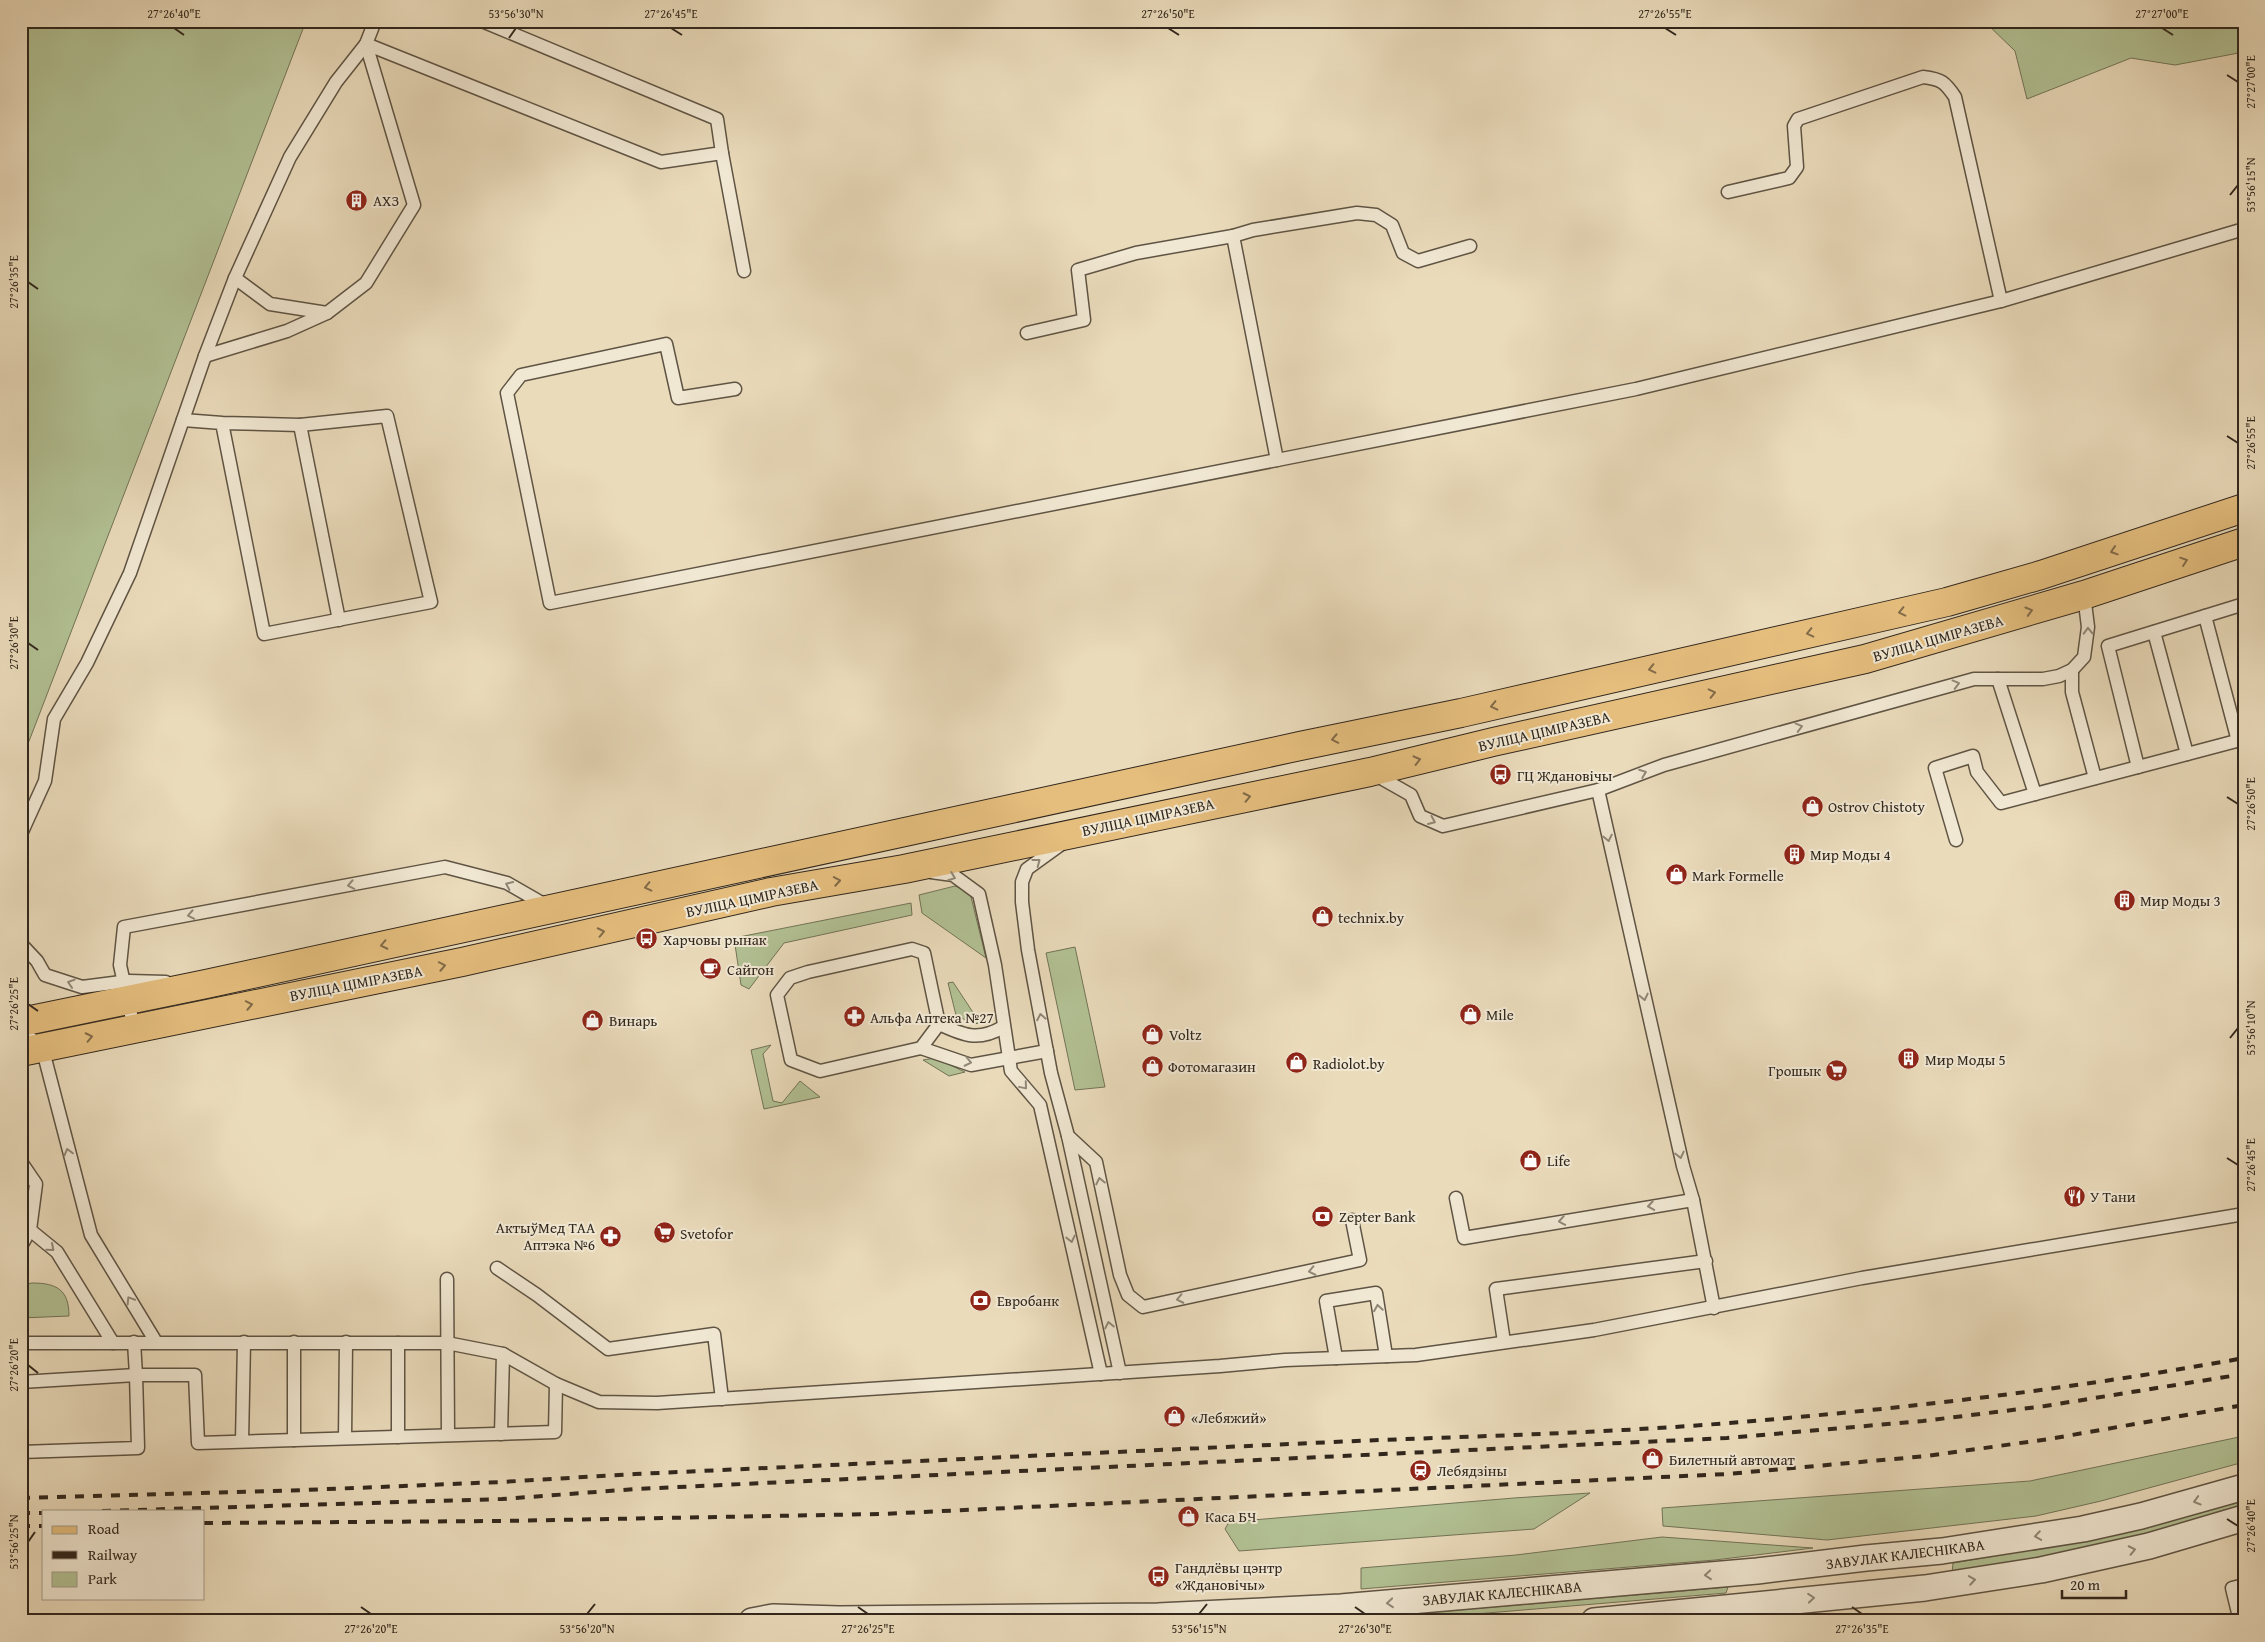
<svg xmlns="http://www.w3.org/2000/svg" width="2265" height="1642" viewBox="0 0 2265 1642" font-family="'Gentium Book Plus',serif">
<style>
.green{fill:#b2c194;stroke:#727458}
.lines{fill:none;stroke-linecap:round;stroke-linejoin:round}
.lane-casing{stroke:#5f5444;stroke-width:15}
.street-casing{stroke:#5f5444;stroke-width:28}
.primary-casing{stroke:#31271d;stroke-width:30}
.lane{stroke:#f1e8d3;stroke-width:12}
.street{stroke:#f1e8d3;stroke-width:25}
.primary{stroke:#e5be7e;stroke-width:28}
.rail{stroke:#31271d;stroke-width:4;stroke-dasharray:9 9;stroke-linecap:butt}
.oneway{stroke:#826b49}
.oneway2{stroke:#918878}
.ticks{fill:none;stroke:#31271d;stroke-width:2}
.labels{text-anchor:middle;dominant-baseline:central;stroke-width:4;stroke-linejoin:round;paint-order:stroke}
.poi-label{font-size:15px;fill:#31271d;stroke:#f1e8d3;text-anchor:start}
.street-label{font-size:15px;fill:#31271d;stroke:#f1e8d3}
.neatline{fill:none;stroke:#31271d;stroke-width:2}
.ticks-label{font-size:12px;text-anchor:middle;fill:#31271d}
</style>
<rect width="100%" height="100%" fill="#eadbbb"/>
<filter id="stains"><feTurbulence type="fractalNoise" baseFrequency=".004" numOctaves="4"/><feColorMatrix values="0 0 0 0 .2 0 0 0 0 .09 0 0 0 0 .02 0 0 0 .5 -.17"/></filter>
<radialGradient id="worn" r=".72"><stop offset=".6" stop-color="#630" stop-opacity="0"/><stop offset="1" stop-color="#630" stop-opacity=".3"/></radialGradient>
<!-- green -->
<g class="green">
<polygon points="21,21 306,21 21,762"/>
<polygon points="1984,21 2244,21 2244,52 2175,65 2131,58 2027,99 2015,51"/>
<polygon points="955,886 965,890 971,897 986,958 922,913 919,895"/>
<polygon points="911,903 912,915 784,943 749,989 741,985 734,938"/>
<polygon points="1075,947 1105,1087 1075,1090 1046,953"/>
<polygon points="953,982 980,1023 973,1024 956,1015 948,983"/>
<polygon points="771,1045 763,1054 773,1101 782,1103 800,1081 820,1097 764,1109 751,1050"/>
<polygon points="935,1058 965,1072 949,1076 923,1060"/>
<path d="M32,1283c25,0 37,7 37,33l-48,2v-33z"/>
<polygon points="2244,1436 2244,1462 2101,1501 2036,1516 1827,1540 1663,1526 1662,1508 2030,1481"/>
<polygon points="1590,1493 1534,1529 1239,1551 1225,1529 1229,1522 1514,1498"/>
<polygon points="2244,1498 2244,1506 2154,1533 2028,1560 1952,1573 1953,1563 2081,1541"/>
<polygon points="1662,1537 1813,1548 1715,1560 1361,1589 1361,1568 1516,1555"/>
<polygon points="1728,1587 1726,1593 1392,1621 1367,1621 1364,1618"/>
</g>
<g class="lines">
<defs>
<g id="lane">
<polyline points="366,44 661,162 722,153 717,119 482,21"/>
<polyline points="722,153 744,271"/>
<path d="M1728,192l61,-14 8,-11 -3,-41 4,-7 125,-42c18,2 22,5 32,20l46,204"/>
<polyline points="1470,246 1418,261 1403,253 1392,225 1376,215 1357,213 1253,230 1233,236 1277,460 1636,389 2001,301 2244,229"/>
<polyline points="235,278 270,304 327,313"/>
<polyline points="1027,333 1084,320 1078,270 1136,253 1233,236"/>
<polyline points="205,356 287,331 327,313 366,283 414,205 366,44"/>
<polyline points="735,389 678,398 666,344 521,375 507,393 550,603 1277,460"/>
<polyline points="183,420 222,423 264,634 431,602 387,416 300,425 222,423"/>
<polyline points="300,425 339,620"/>
<polyline points="2244,604 2108,646 2138,767 2244,739"/>
<polyline points="2205,616 2238,741"/>
<polyline points="2154,632 2187,754"/>
<polyline points="2072,670 2072,692 2095,778"/>
<polyline points="1998,679 2035,794"/>
<polyline points="1374,774 1411,795 1420,816 1443,826 1598,790 1664,765 1974,679 2043,679 2059,676 2072,670 2084,657 2088,627 2084,595"/>
<polyline points="1598,790 1683,1166 1693,1200 1714,1308"/>
<polyline points="21,834 45,781 54,719 87,663 130,573 205,356 235,278 290,157 336,82 366,44 375,21"/>
<polyline points="1956,840 1935,768 1973,756 1977,772 2001,803 2138,767"/>
<polyline points="1063,843 1027,869 1022,882 1022,902 1028,950 1051,1073 1068,1136 1096,1162 1120,1275 1128,1295 1143,1307 1360,1260 1352,1220"/>
<polyline points="931,872 953,875 979,894 995,965 1011,1071 1040,1105 1101,1374"/>
<polyline points="21,944 37,961 45,975 82,987 129,981 166,982"/>
<polygon points="912,949 924,953 939,1024 921,1048 820,1071 791,1060 777,995 790,978 808,972"/>
<path d="M939,1024c24,11 39,18 64,3"/>
<polyline points="134,1028 120,965 124,927 445,867 507,883 547,906"/>
<polyline points="21,1031 42,1047 91,1235 156,1342"/>
<polyline points="921,1048 971,1065 1047,1051"/>
<polyline points="1068,1136 1120,1373"/>
<polyline points="21,1162 36,1184 30,1230 21,1246"/>
<polyline points="21,1192 30,1230 57,1252 113,1343"/>
<polyline points="1456,1198 1464,1238 1693,1200"/>
<polyline points="497,1268 537,1295 608,1349 714,1334 722,1399"/>
<polyline points="447,1279 448,1435"/>
<polyline points="134,1342 136,1375 195,1375 198,1443 555,1432 556,1384"/>
<polyline points="1504,1342 1496,1289 1706,1261"/>
<polyline points="21,1343 447,1343 503,1354 556,1384 599,1402 657,1403 1220,1366 1285,1360 1416,1355 1594,1330 1862,1278 2244,1214"/>
<polyline points="398,1343 398,1437"/>
<polyline points="1336,1358 1326,1301 1376,1293 1386,1356"/>
<polyline points="21,1382 136,1375 138,1448 21,1452"/>
<polyline points="501,1434 503,1354"/>
<polyline points="345,1438 346,1342"/>
<polyline points="294,1440 294,1342"/>
<polyline points="242,1441 244,1342"/>
<polyline points="2240,1621 2232,1588 2244,1585"/>
</g>
<g id="street">
<polyline points="752,1621 773,1617 839,1619 1158,1616 1341,1607 1757,1571 1866,1558 1942,1551 2083,1529 2141,1516 2244,1487"/>
<polyline points="1594,1621 1925,1588 2041,1570 2149,1546 2244,1518"/>
</g>
<g id="primary">
<polyline points="21,1022 206,984 1300,746 1461,713 1947,602 2041,575 2244,508"/>
<polyline points="21,1052 462,962 771,892 904,869 1370,772 1493,742 1865,659 2084,595 2244,542"/>
</g>
</defs>
<!-- lane casing -->
<use href="#lane" class="lane-casing"/>
<!-- street casing -->
<use href="#street" class="street-casing"/>
<!-- primary casing -->
<use href="#primary" class="primary-casing"/>
<!-- lane -->
<use href="#lane" class="lane"/>
<!-- street -->
<use href="#street" class="street"/>
<!-- primary -->
<use href="#primary" class="primary"/>
<!-- rail -->
<g class="rail">
<path d="M21,1498l284,-8 196,-8 134,-8c241,-11 481,-22 721,-33 124,-5 249,-8 373,-18 172,-14 345,-34 515,-65"/>
<polyline points="102,1511 502,1499 636,1489 1727,1438 1923,1421 2045,1406 2244,1374"/>
<polyline points="21,1513 44,1513"/>
<polyline points="204,1523 501,1521 881,1514 1727,1474 1927,1456 2049,1439 2244,1405"/>
<polyline points="21,1526 44,1526"/>
</g>
</g>
<!-- one-way arrows -->
<defs><path id="oneway-chevron" d="M-2-3.5L2.5 0L-2 3.5" fill="none" stroke-width="1.6" stroke-linecap="round" stroke-linejoin="round" transform="scale(1.25)"/></defs>
<g class="oneway">
<use href="#oneway-chevron" transform="translate(2114 551) rotate(162)"/>
<use href="#oneway-chevron" transform="translate(2184 561) rotate(-19)"/>
<use href="#oneway-chevron" transform="translate(2029 611) rotate(-16)"/>
<use href="#oneway-chevron" transform="translate(1902 612) rotate(167)"/>
<use href="#oneway-chevron" transform="translate(1810 633) rotate(167)"/>
<use href="#oneway-chevron" transform="translate(1652 669) rotate(167)"/>
<use href="#oneway-chevron" transform="translate(1712 693) rotate(-13)"/>
<use href="#oneway-chevron" transform="translate(1494 706) rotate(167)"/>
<use href="#oneway-chevron" transform="translate(1335 739) rotate(169)"/>
<use href="#oneway-chevron" transform="translate(1417 760) rotate(-14)"/>
<use href="#oneway-chevron" transform="translate(1247 797) rotate(-12)"/>
<use href="#oneway-chevron" transform="translate(837 881) rotate(-10)"/>
<use href="#oneway-chevron" transform="translate(648 887) rotate(167)"/>
<use href="#oneway-chevron" transform="translate(601 932) rotate(-12)"/>
<use href="#oneway-chevron" transform="translate(384 945) rotate(168)"/>
<use href="#oneway-chevron" transform="translate(442 966) rotate(-11)"/>
<use href="#oneway-chevron" transform="translate(249 1005) rotate(-11)"/>
<use href="#oneway-chevron" transform="translate(89 1037) rotate(-12)"/>
</g>
<g class="oneway2">
<use href="#oneway-chevron" transform="translate(2088 631) rotate(-91)"/>
<use href="#oneway-chevron" transform="translate(1956 684) rotate(-15)"/>
<use href="#oneway-chevron" transform="translate(1799 727) rotate(-15)"/>
<use href="#oneway-chevron" transform="translate(1643 773) rotate(-21)"/>
<use href="#oneway-chevron" transform="translate(1432 821) rotate(24)"/>
<use href="#oneway-chevron" transform="translate(1608 838) rotate(78)"/>
<use href="#oneway-chevron" transform="translate(1037 862) rotate(-37)"/>
<use href="#oneway-chevron" transform="translate(952 877) rotate(21)"/>
<use href="#oneway-chevron" transform="translate(351 885) rotate(169)"/>
<use href="#oneway-chevron" transform="translate(509 885) rotate(-155)"/>
<use href="#oneway-chevron" transform="translate(191 915) rotate(169)"/>
<use href="#oneway-chevron" transform="translate(71 983) rotate(-162)"/>
<use href="#oneway-chevron" transform="translate(1644 997) rotate(77)"/>
<use href="#oneway-chevron" transform="translate(1041 1017) rotate(-100)"/>
<use href="#oneway-chevron" transform="translate(968 1062) rotate(12)"/>
<use href="#oneway-chevron" transform="translate(1024 1086) rotate(50)"/>
<use href="#oneway-chevron" transform="translate(68 1152) rotate(-105)"/>
<use href="#oneway-chevron" transform="translate(1680 1155) rotate(77)"/>
<use href="#oneway-chevron" transform="translate(1100 1181) rotate(-102)"/>
<use href="#oneway-chevron" transform="translate(1651 1206) rotate(171)"/>
<use href="#oneway-chevron" transform="translate(1562 1221) rotate(170)"/>
<use href="#oneway-chevron" transform="translate(1071 1239) rotate(77)"/>
<use href="#oneway-chevron" transform="translate(51 1248) rotate(41)"/>
<use href="#oneway-chevron" transform="translate(1312 1271) rotate(168)"/>
<use href="#oneway-chevron" transform="translate(1180 1299) rotate(168)"/>
<use href="#oneway-chevron" transform="translate(130 1300) rotate(-122)"/>
<use href="#oneway-chevron" transform="translate(1378 1308) rotate(-99)"/>
<use href="#oneway-chevron" transform="translate(1109 1325) rotate(-102)"/>
<use href="#oneway-chevron" transform="translate(2197 1501) rotate(164)"/>
<use href="#oneway-chevron" transform="translate(2038 1536) rotate(171)"/>
<use href="#oneway-chevron" transform="translate(2132 1550) rotate(-12)"/>
<use href="#oneway-chevron" transform="translate(1708 1575) rotate(175)"/>
<use href="#oneway-chevron" transform="translate(1972 1580) rotate(-9)"/>
<use href="#oneway-chevron" transform="translate(1811 1598) rotate(-5)"/>
<use href="#oneway-chevron" transform="translate(1390 1603) rotate(175)"/>
</g>
<!-- ticks -->
<path class="ticks" d="M174,28l10,7M671,28l11,7M1168,28l11,7M1665,28l11,7M2162,28l11,7M509,38l7,-10M2227,75l11,7M2230,195l8,-10M28,282l10,7M2227,436l11,7M28,643l10,7M2227,797l11,7M28,1004l10,7M2230,1038l8,-10M2227,1158l11,7M28,1365l10,8M2227,1519l11,7M28,1542l7,-10M361,1607l10,7M858,1607l10,7M1355,1607l10,7M1852,1607l10,7M587,1614l8,-10M1199,1614l8,-10"/>
<!-- icons -->
<defs>
<symbol id="building-disc" viewBox="-11 -11 22 22"><circle r="9.5" fill="#8f2418" stroke="#f1e8d3"/><path d="M-4-6H4V6H1V3H-1V6H-4ZM-2.5-4.3h1.7v1.8h-1.7ZM.8-4.3h1.7v1.8H.8ZM-2.5-1h1.7V.8h-1.7ZM.8-1h1.7V.8H.8Z" fill="#fff"/></symbol>
<symbol id="bus-disc" viewBox="-11 -11 22 22"><circle r="9.5" fill="#8f2418" stroke="#f1e8d3"/><path d="M-5-6H5V4H4V6H2V4H-2V6H-4V4H-5ZM-3.5-4V0h7V-4ZM-3.5 1.2v1.5H-2V1.2ZM2 1.2v1.5H3.5V1.2Z" fill="#fff"/></symbol>
<symbol id="shop-disc" viewBox="-11 -11 22 22"><circle r="9.5" fill="#8f2418" stroke="#f1e8d3"/><path d="M-5-2.5h2.3a2.7 3.5 0 0 1 5.4 0H5L5.5 6h-11ZM-1.5-2.5h3a1.5 2.3 0 0 0-3 0Z" fill="#fff"/></symbol>
<symbol id="cafe-disc" viewBox="-11 -11 22 22"><circle r="9.5" fill="#8f2418" stroke="#f1e8d3"/><path d="M-5.5-4.5H6V0H3Q3 3.5 0 3.5H-2.5Q-5.5 3.5-5.5 0ZM3-3.2v2h1.7v-2ZM-6 4.5H4V6H-6Z" fill="#fff"/></symbol>
<symbol id="pharmacy-disc" viewBox="-11 -11 22 22"><circle r="9.5" fill="#8f2418" stroke="#f1e8d3"/><path d="M-2-6h4v4h4v4h-4v4h-4v-4h-4v-4h4Z" fill="#fff"/></symbol>
<symbol id="supermarket-disc" viewBox="-11 -11 22 22"><circle r="9.5" fill="#8f2418" stroke="#f1e8d3"/><path d="M-6-5.5h2.5l.6 2H6L4.5 2H-2.5L-4.4-4H-6ZM-1.5 3.2a1.3 1.3 0 1 0 .1 0ZM3 3.2a1.3 1.3 0 1 0 .1 0Z" fill="#fff"/></symbol>
<symbol id="restaurant-disc" viewBox="-11 -11 22 22"><circle r="9.5" fill="#8f2418" stroke="#f1e8d3"/><path d="M-5-6h1v4h1v-4h1v4h1v-4h1v5L-1.5 .5V6h-2V.5L-5-1ZM5-6V6H3V1.5H1.5Q1.5-4 5-6Z" fill="#fff"/></symbol>
<symbol id="bank-disc" viewBox="-11 -11 22 22"><circle r="9.5" fill="#8f2418" stroke="#f1e8d3"/><path d="M-6-4H6V4H-6ZM0-2.3a2.3 2.3 0 1 0 0 4.6a2.3 2.3 0 1 0 0-4.6Z" fill="#fff"/></symbol>
<symbol id="station-disc" viewBox="-11 -11 22 22"><circle r="9.5" fill="#8f2418" stroke="#f1e8d3"/><path d="M-3-6H3Q5-6 5-4V2Q5 4 3 4L4.5 6H3L1.5 4h-3L-3 6H-4.5L-3 4Q-5 4-5 2V-4Q-5-6-3-6ZM-3.5-4v3h7v-3ZM-3.5 1v1.5H-2V1ZM2 1v1.5H3.5V1Z" fill="#fff"/></symbol>
</defs>
<g fill-rule="evenodd">
<use href="#building-disc" x="344" y="188" width="25" height="25"/>
<use href="#bus-disc" x="1488" y="762" width="25" height="25"/>
<use href="#shop-disc" x="1800" y="794" width="25" height="25"/>
<use href="#building-disc" x="1782" y="842" width="25" height="25"/>
<use href="#shop-disc" x="1664" y="862" width="25" height="25"/>
<use href="#building-disc" x="2112" y="888" width="25" height="25"/>
<use href="#shop-disc" x="1310" y="904" width="25" height="25"/>
<use href="#bus-disc" x="634" y="926" width="25" height="25"/>
<use href="#cafe-disc" x="698" y="956" width="25" height="25"/>
<use href="#shop-disc" x="1458" y="1002" width="25" height="25"/>
<use href="#pharmacy-disc" x="842" y="1004" width="25" height="25"/>
<use href="#shop-disc" x="580" y="1008" width="25" height="25"/>
<use href="#shop-disc" x="1140" y="1022" width="25" height="25"/>
<use href="#building-disc" x="1896" y="1046" width="25" height="25"/>
<use href="#shop-disc" x="1284" y="1050" width="25" height="25"/>
<use href="#shop-disc" x="1140" y="1054" width="25" height="25"/>
<use href="#supermarket-disc" x="1824" y="1058" width="25" height="25"/>
<use href="#shop-disc" x="1518" y="1148" width="25" height="25"/>
<use href="#restaurant-disc" x="2062" y="1184" width="25" height="25"/>
<use href="#bank-disc" x="1310" y="1204" width="25" height="25"/>
<use href="#supermarket-disc" x="652" y="1220" width="25" height="25"/>
<use href="#pharmacy-disc" x="598" y="1224" width="25" height="25"/>
<use href="#bank-disc" x="968" y="1288" width="25" height="25"/>
<use href="#shop-disc" x="1162" y="1404" width="25" height="25"/>
<use href="#shop-disc" x="1640" y="1446" width="25" height="25"/>
<use href="#station-disc" x="1408" y="1458" width="25" height="25"/>
<use href="#shop-disc" x="1176" y="1504" width="25" height="25"/>
<use href="#bus-disc" x="1146" y="1564" width="25" height="25"/>
</g>
<g class="labels">
<!-- poi labels -->
<g class="poi-label">
<text x="373" y="200">АХЗ</text>
<text x="1517" y="775">ГЦ Ждановічы</text>
<text x="1828" y="806">Ostrov Chistoty</text>
<text x="1810" y="854">Мир Моды 4</text>
<text x="1692" y="875">Mark Formelle</text>
<text x="2140" y="900">Мир Моды 3</text>
<text x="1338" y="917">technix.by</text>
<text x="663" y="939">Харчовы рынак</text>
<text x="727" y="969">Сайгон</text>
<text x="1486" y="1014">Mile</text>
<text x="870" y="1017">Альфа Аптека №27</text>
<text x="609" y="1020">Винарь</text>
<text x="1169" y="1034">Voltz</text>
<text x="1925" y="1059">Мир Моды 5</text>
<text x="1313" y="1063">Radiolot.by</text>
<text x="1168" y="1066">Фотомагазин</text>
<text x="1821" y="1070" text-anchor="end">Грошык</text>
<text x="1547" y="1160">Life</text>
<text x="2090" y="1196">У Тани</text>
<text x="1339" y="1216">Zepter Bank</text>
<text x="595" y="1227" text-anchor="end">АктыўМед ТАА<tspan x="595" dy="17">Аптэка №6</tspan></text>
<text x="680" y="1233">Svetofor</text>
<text x="997" y="1300">Евробанк</text>
<text x="1191" y="1417">«Лебяжий»</text>
<text x="1669" y="1459">Билетный автомат</text>
<text x="1437" y="1470">Лебядзіны</text>
<text x="1205" y="1516">Каса БЧ</text>
<text x="1175" y="1567">Гандлёвы цэнтр<tspan x="1175" dy="17">«Ждановічы»</tspan></text>
</g>
<!-- street labels -->
<g class="street-label">
<text transform="translate(1938 638) rotate(-16)">ВУЛІЦА ЦІМІРАЗЕВА</text>
<text transform="translate(1544 731) rotate(-13)">ВУЛІЦА ЦІМІРАЗЕВА</text>
<text transform="translate(1148 817) rotate(-12)">ВУЛІЦА ЦІМІРАЗЕВА</text>
<text transform="translate(752 898) rotate(-12)">ВУЛІЦА ЦІМІРАЗЕВА</text>
<text transform="translate(356 983) rotate(-11)">ВУЛІЦА ЦІМІРАЗЕВА</text>
<text transform="translate(1905 1554) rotate(-7)">ЗАВУЛАК КАЛЕСНІКАВА</text>
<text transform="translate(1502 1593) rotate(-5)">ЗАВУЛАК КАЛЕСНІКАВА</text>
</g>
</g>
<!-- margin -->
<rect width="2265" height="1642" fill="none" stroke="#eadbbb" stroke-width="55"/>
<!-- legend -->
<rect x="42" y="1510" width="162" height="90" fill="#f1e8d3" stroke="#a49b8a"/>
<rect x="52" y="1526" width="25" height="8" fill="#e5be7e" stroke="#a49b8a"/>
<text x="88" y="1534" font-size="15" fill="#31271d">Road</text>
<rect x="52" y="1551" width="25" height="8" fill="#31271d" stroke="#a49b8a"/>
<text x="88" y="1560" font-size="15" fill="#31271d">Railway</text>
<rect x="52" y="1572" width="25" height="15" fill="#b2c194" stroke="#a49b8a"/>
<text x="88" y="1584" font-size="15" fill="#31271d">Park</text>
<!-- scale -->
<path d="M2062 1590v8h64v-8" fill="none" stroke="#31271d" stroke-width="2.5"/>
<text x="2070" y="1590" font-size="15" fill="#31271d" stroke="#f1e8d3" stroke-width="4" paint-order="stroke">20 m</text>
<rect x="28" y="28" width="2210" height="1586" class="neatline"/>
<g class="ticks-label">
<text x="174" y="18">27°26'40"E</text>
<text x="516" y="18">53°56'30"N</text>
<text x="671" y="18">27°26'45"E</text>
<text x="1168" y="18">27°26'50"E</text>
<text x="1665" y="18">27°26'55"E</text>
<text x="2162" y="18">27°27'00"E</text>
<text transform="translate(2251 82) rotate(-90)" y="4">27°27'00"E</text>
<text transform="translate(2251 185) rotate(-90)" y="4">53°56'15"N</text>
<text transform="translate(14 282) rotate(-90)" y="4">27°26'35"E</text>
<text transform="translate(2251 443) rotate(-90)" y="4">27°26'55"E</text>
<text transform="translate(14 643) rotate(-90)" y="4">27°26'30"E</text>
<text transform="translate(2251 804) rotate(-90)" y="4">27°26'50"E</text>
<text transform="translate(14 1004) rotate(-90)" y="4">27°26'25"E</text>
<text transform="translate(2251 1028) rotate(-90)" y="4">53°56'10"N</text>
<text transform="translate(2251 1165) rotate(-90)" y="4">27°26'45"E</text>
<text transform="translate(14 1365) rotate(-90)" y="4">27°26'20"E</text>
<text transform="translate(2251 1526) rotate(-90)" y="4">27°26'40"E</text>
<text transform="translate(14 1542) rotate(-90)" y="4">53°56'25"N</text>
<text x="371" y="1633">27°26'20"E</text>
<text x="587" y="1633">53°56'20"N</text>
<text x="868" y="1633">27°26'25"E</text>
<text x="1199" y="1633">53°56'15"N</text>
<text x="1365" y="1633">27°26'30"E</text>
<text x="1862" y="1633">27°26'35"E</text>
</g>
<rect width="100%" height="100%" filter="url(#stains)"/>
<rect width="100%" height="100%" fill="url(#worn)"/>
</svg>
